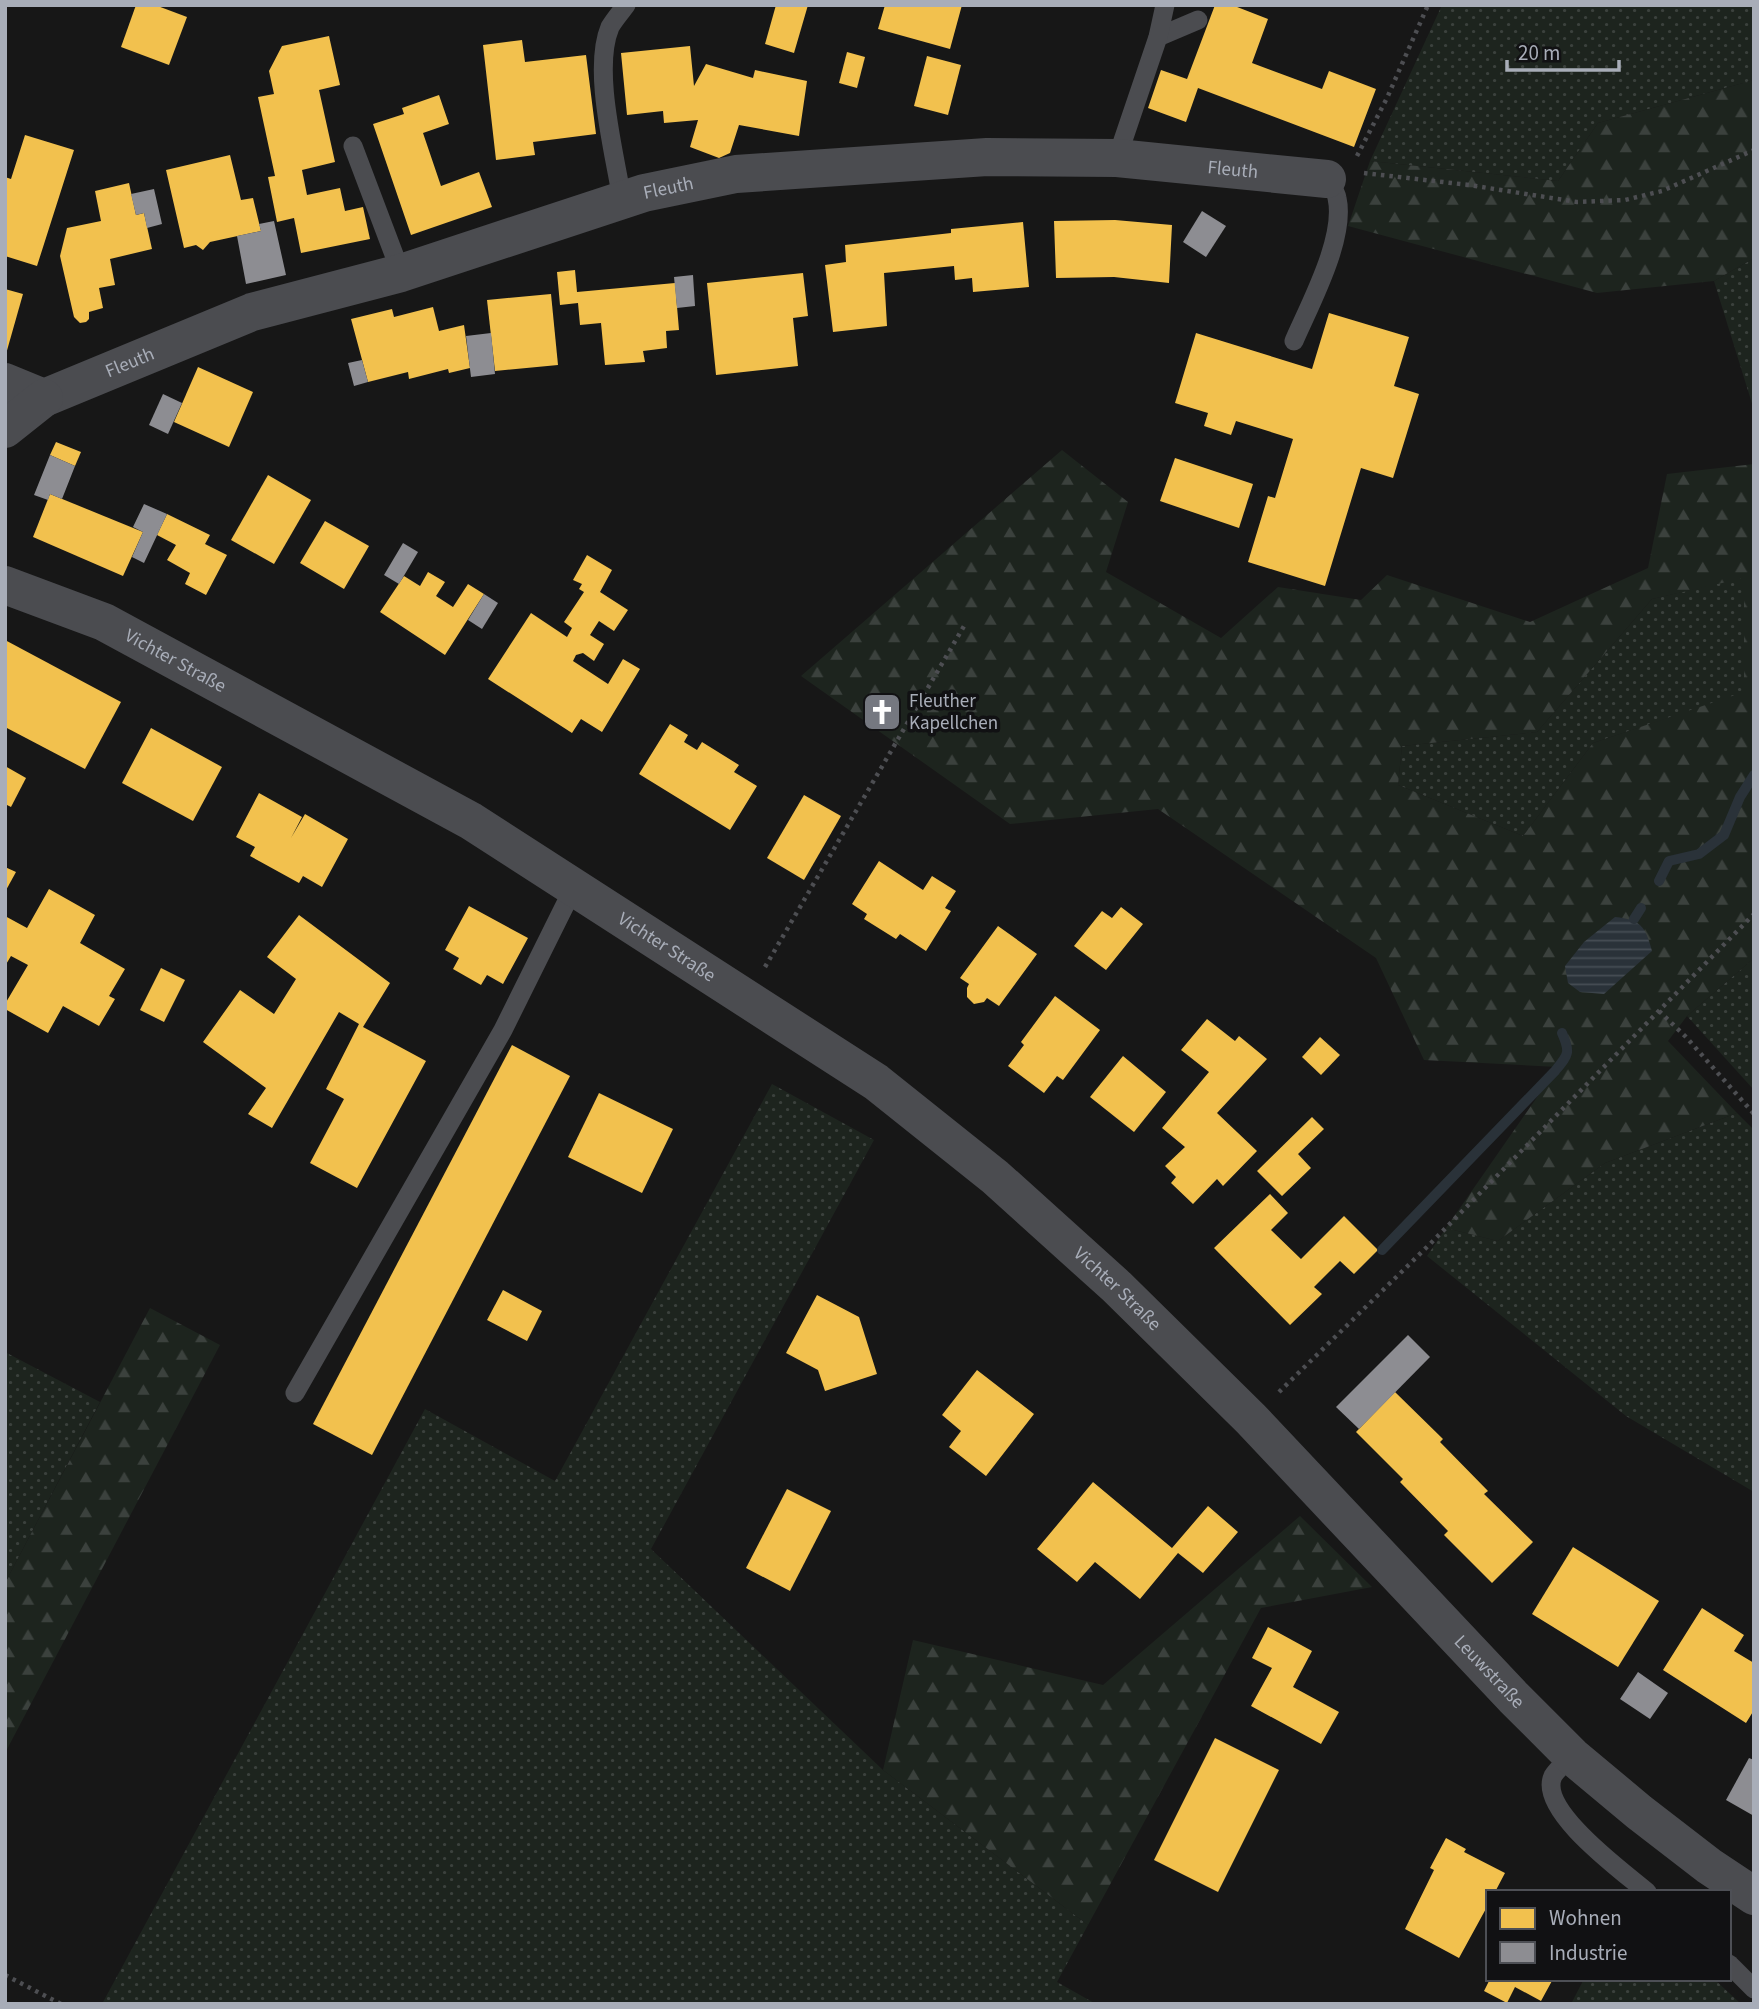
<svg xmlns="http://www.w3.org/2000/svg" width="1759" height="2009" viewBox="0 0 1759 2009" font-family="'Source Sans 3',sans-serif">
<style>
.grass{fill:url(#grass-dots)}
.forest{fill:url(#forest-firs);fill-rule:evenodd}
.water{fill:url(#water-rules)}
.homes{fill:#f2c14e}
.industry{fill:#8d8d92}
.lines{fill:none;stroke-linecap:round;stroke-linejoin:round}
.stream{stroke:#2a3239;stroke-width:10}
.path{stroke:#4d4e52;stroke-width:4.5;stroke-dasharray:3.5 5;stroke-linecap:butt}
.lane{stroke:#4b4c50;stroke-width:19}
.street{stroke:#4b4c50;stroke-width:38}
.labels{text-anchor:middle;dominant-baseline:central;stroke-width:7;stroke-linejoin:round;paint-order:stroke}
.street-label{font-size:19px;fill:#a8adb8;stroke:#111113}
.poi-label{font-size:19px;fill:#a8adb8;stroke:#111113;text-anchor:start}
</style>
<defs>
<pattern id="grass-dots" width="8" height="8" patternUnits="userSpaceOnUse" patternTransform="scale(1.75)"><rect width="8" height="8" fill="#1d241e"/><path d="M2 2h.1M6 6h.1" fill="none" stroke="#3b413d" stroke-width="1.8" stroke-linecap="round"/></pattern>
<pattern id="forest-firs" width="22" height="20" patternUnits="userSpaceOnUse" patternTransform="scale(1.75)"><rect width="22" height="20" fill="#1d241e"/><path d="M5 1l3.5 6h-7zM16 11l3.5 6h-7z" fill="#3b413d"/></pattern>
<pattern id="water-rules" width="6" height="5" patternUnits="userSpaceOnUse" patternTransform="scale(1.75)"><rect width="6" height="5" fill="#2a3239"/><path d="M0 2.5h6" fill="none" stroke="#464d54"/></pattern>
</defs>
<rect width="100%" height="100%" fill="#171717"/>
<!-- grass -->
<g class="grass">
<polygon points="1442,5 1754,5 1754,80 1598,123 1558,181 1370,161"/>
<polygon points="1754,258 1754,410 1714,281"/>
<polygon points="1744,577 1744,693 1593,743 1523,836 1398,785 1402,746 1537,732 1652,599"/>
<polygon points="1754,958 1754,1090 1687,1016"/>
<polygon points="772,1084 874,1140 651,1549 883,1770 1088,1925 1057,1982 1096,2004 102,2004 425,1409 555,1481"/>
<polygon points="1737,1113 1754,1130 1754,1492 1626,1416 1427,1256 1446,1228 1498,1241 1605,1163"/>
<polygon points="5,1352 100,1402 5,1583"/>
<polygon points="1584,1979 1714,1979 1741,2004 1571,2004"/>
</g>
<!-- forest -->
<g class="forest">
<polygon points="1754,80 1754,258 1714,281 1597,293 1348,226 1370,161 1558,181 1598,123"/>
<path d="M1062,450l66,52 -22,70 115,66 57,-51 83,13 26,-25 143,47 118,-54 19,-94 87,-10v494l-67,58 -19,25 69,72 -132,50 -107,78 -52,-13 112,-161 -134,-7 -48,-102 -218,-149 -148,15 -209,-148zM1744,578v114l-151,51 -70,93 -125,-51 4,-39 135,-14 115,-133z"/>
<polygon points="150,1308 220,1345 5,1753 5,1583"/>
<polygon points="1300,1516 1372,1587 1261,1608 1088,1925 883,1770 913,1640 1103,1685"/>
</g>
<!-- water -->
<path class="water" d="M1615,917c26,3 30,9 37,34l-48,43 -24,-2 -12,-9 -3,-17 19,-24z"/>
<!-- homes -->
<g class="homes">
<polygon points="136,5 155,5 187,17 169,65 121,47"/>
<polygon points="776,5 808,5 794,53 765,44"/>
<polygon points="885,5 962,5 950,49 878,29"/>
<polygon points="1215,5 1232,5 1268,19 1252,63 1322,89 1329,71 1376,89 1354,147 1198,88 1186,122 1148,108 1161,70 1187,79"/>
<polygon points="329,36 340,85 319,90 335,162 302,170 307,195 340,188 345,211 363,207 370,239 301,253 294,218 277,222 268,177 275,176 258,97 274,94 269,71 282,46"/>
<polygon points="522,40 525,62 586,55 596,134 533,142 535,155 496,160 483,45"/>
<polygon points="690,46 694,86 706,64 753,78 755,70 807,81 799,136 739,125 730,153 719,158 690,147 698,120 664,123 663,111 627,115 621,53"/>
<polygon points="847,52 865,57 857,88 839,83"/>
<polygon points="927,56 961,65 948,115 914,106"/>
<polygon points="439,95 449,124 423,133 441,186 479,172 492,207 411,235 373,124 404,114 402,108"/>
<polygon points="25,135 74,150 37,266 5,256 5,177 11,179"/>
<polygon points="230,155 241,200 253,198 261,231 210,242 203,250 196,245 184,248 166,170"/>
<polygon points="129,183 136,215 144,213 152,249 110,259 115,285 99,288 103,308 89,312 89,319 86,322 80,323 74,317 60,256 67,228 101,221 95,191"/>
<polygon points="1115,220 1172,225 1169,283 1114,277 1056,278 1054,221"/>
<polygon points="1023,222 1029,287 973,292 972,278 955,280 954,266 884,273 887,326 833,332 825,265 846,262 845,245 951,233 951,229"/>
<polygon points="575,270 577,292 675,283 679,330 666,331 667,348 643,351 645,362 605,365 601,323 580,325 578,303 560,305 557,272"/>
<polygon points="803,273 808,316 793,318 798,366 716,375 707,283"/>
<polygon points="5,289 23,294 6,354 5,354"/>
<polygon points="551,294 558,365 495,371 487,300"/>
<polygon points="433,307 439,331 464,325 470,368 449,373 448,369 409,379 408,372 368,382 351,319 392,309 394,317"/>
<polygon points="1329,313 1409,337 1394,386 1419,394 1393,478 1361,468 1325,586 1248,562 1268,496 1275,498 1293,439 1236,421 1231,435 1204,426 1208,413 1175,403 1196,333 1312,369"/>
<polygon points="198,367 253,392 229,447 174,422"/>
<polygon points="56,442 81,452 75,466 50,455"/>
<polygon points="1175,458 1253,484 1239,528 1160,501"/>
<polygon points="268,475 311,500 274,564 231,540"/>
<polygon points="50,494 143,532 123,576 33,537"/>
<polygon points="167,514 210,535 205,544 227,555 206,595 185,584 190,573 167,560 176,545 157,535"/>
<polygon points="325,521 369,546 344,589 300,563"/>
<polygon points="587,555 612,570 600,592 628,610 614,631 599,621 590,635 604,644 594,661 583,653 576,655 573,661 608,684 623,659 640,669 602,732 581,719 572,733 488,679 531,613 567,637 572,628 564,622 584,592 579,589 582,584 573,580"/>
<polygon points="428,572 445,582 436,596 453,607 468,584 484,594 445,655 380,612 404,576 420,586"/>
<polygon points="5,640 121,702 85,769 5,727"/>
<polygon points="670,724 688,735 684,742 697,750 702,742 739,765 734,772 757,786 730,830 639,774"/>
<polygon points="151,728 222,767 193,821 122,783"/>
<polygon points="5,766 26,778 11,807 5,804"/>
<polygon points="259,793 302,817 291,838 305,814 348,839 322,887 303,876 299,883 250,856 255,847 236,837"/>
<polygon points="804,795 841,816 804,880 767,858"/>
<polygon points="879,861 923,890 932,876 956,891 945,908 951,911 926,951 900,934 896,939 864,919 867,914 852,904"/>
<polygon points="5,867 16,872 5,892"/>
<polygon points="49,889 95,915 80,943 125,969 109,996 115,999 99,1026 63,1006 48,1033 5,1009 5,1004 28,965 11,956 5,966 5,916 27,928"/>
<polygon points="469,906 528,938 503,984 487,975 481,985 453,969 459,958 445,950"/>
<polygon points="1121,907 1143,924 1106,970 1074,946 1102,911 1112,918"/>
<polygon points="299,915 390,983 363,1027 426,1061 357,1188 310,1163 344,1099 326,1089 359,1024 339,1012 272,1128 248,1114 266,1088 203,1042 240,990 274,1014 296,979 267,957"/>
<polygon points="998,926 1037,954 999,1006 987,998 984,1002 974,1004 967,997 967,988 969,984 960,978"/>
<polygon points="161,968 185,980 164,1022 140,1010"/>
<polygon points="1055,996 1100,1030 1063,1080 1057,1076 1044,1093 1008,1066 1024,1045 1021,1042"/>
<polygon points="1207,1019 1235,1041 1239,1036 1267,1059 1217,1113 1257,1151 1223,1186 1217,1179 1193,1204 1171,1183 1176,1177 1165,1166 1185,1147 1162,1128 1209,1072 1181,1050"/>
<polygon points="1320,1037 1340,1055 1321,1075 1302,1057"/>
<polygon points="512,1045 570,1076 372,1455 313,1424"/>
<polygon points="1123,1056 1166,1092 1134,1132 1090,1097"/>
<polygon points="599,1093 673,1129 642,1193 568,1157"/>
<polygon points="1312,1117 1324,1129 1298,1154 1311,1168 1282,1196 1257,1171"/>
<polygon points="1270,1194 1288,1213 1271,1230 1301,1259 1344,1216 1378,1250 1354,1274 1340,1261 1314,1287 1322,1294 1290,1325 1214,1248"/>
<polygon points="503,1290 542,1311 527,1341 487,1320"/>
<polygon points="817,1295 859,1317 877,1374 825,1391 818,1370 786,1353"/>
<polygon points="977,1370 1034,1414 986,1476 949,1447 961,1431 942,1415"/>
<polygon points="1395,1392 1443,1439 1440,1442 1488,1491 1484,1494 1533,1542 1492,1583 1444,1535 1448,1531 1400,1482 1403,1479 1356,1432"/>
<polygon points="1093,1482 1172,1548 1208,1506 1238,1532 1203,1573 1178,1553 1140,1599 1095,1562 1077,1582 1037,1549"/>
<polygon points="787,1489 831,1511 790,1591 746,1568"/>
<polygon points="1573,1547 1659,1601 1618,1667 1532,1614"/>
<polygon points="1702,1608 1744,1635 1734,1651 1754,1663 1754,1710 1746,1723 1663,1670"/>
<polygon points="1268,1627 1312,1651 1293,1687 1339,1712 1321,1744 1251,1706 1272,1668 1252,1658"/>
<polygon points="1215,1738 1279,1770 1218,1892 1154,1860"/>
<polygon points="1446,1838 1466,1849 1464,1852 1505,1873 1495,1892 1488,1892 1488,1905 1459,1958 1405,1929 1434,1870 1430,1868"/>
<polygon points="1490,1979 1553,1979 1541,2001 1515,1987 1507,2003 1484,1991"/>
</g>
<!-- industry -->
<g class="industry">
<polygon points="154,189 162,224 147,228 144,213 136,215 131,194"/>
<polygon points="1202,211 1226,226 1206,257 1183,242"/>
<polygon points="274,221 286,275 246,284 237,236 261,231 259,224"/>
<polygon points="693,275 695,306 677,308 674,277"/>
<polygon points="491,333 495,374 471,377 466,336"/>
<polygon points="362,360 368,382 354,386 348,363"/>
<polygon points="163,394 182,403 168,434 149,425"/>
<polygon points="50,455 75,466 62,499 50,494 48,500 34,495"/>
<polygon points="144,504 167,514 144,563 132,557 143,532 133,527"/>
<polygon points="403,543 418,552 399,584 384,575"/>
<polygon points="484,594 498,603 482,629 468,620"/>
<polygon points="1408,1335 1430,1357 1359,1429 1336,1407"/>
<polygon points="1638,1672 1668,1693 1650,1719 1620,1699"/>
<polygon points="1749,1758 1754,1760 1754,1816 1726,1800"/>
</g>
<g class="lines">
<!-- stream -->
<g class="stream">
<polyline points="1659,881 1669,861 1699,854 1724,835 1740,797 1754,775"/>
<polyline points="1634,919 1641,908"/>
<path d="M1382,1250l173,-179c13,-16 16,-18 7,-38"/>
</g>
<!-- path -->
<g class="path">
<polyline points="1357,156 1387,98 1428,5"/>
<polyline points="1364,173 1469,185 1577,202 1625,200 1662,191 1754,150"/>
<polyline points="765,967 964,626"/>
<polyline points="1659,1011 1686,1037 1754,1114"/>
<polyline points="1279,1392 1431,1243 1754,914"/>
<polyline points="5,1975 61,2004"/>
</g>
<!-- lane -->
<g class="lane">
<polyline points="1158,37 1198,20"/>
<polyline points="353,146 401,273"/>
<polyline points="1117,158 1158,37 1165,5"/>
<path d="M622,200c-7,-46 -30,-130 -12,-173 4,-7 11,-15 16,-22"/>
<path d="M1294,341c16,-37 52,-103 43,-143 -1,-7 -7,-13 -10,-19"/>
<polyline points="295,1393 503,1030 574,887"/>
<path d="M1572,1756c-5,5 -15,13 -19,20 -16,34 72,97 94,116"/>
<polyline points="1729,1964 1754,1989"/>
</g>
<!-- street -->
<g class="street">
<path id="s1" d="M5,382l39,16 208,-86 149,-39 243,-80 92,-19 251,-17 130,1 210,21"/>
<polyline points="5,429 44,398"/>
<path id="s2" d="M5,585l99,37 367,199 405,261 119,95 122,110 134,132 263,279 58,58 67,56 70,54 45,30"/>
</g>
</g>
<!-- icons -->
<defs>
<symbol id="church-square" viewBox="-11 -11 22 22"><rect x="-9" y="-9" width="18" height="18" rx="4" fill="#757880" stroke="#111113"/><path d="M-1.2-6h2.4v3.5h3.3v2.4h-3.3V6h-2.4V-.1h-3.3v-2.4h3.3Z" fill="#fff"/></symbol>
</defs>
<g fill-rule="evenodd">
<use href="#church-square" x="860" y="690" width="44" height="44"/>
</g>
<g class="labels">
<!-- street labels -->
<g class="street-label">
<text stroke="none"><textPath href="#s1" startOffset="1269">Fleuth</textPath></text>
<text stroke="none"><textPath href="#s1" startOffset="702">Fleuth</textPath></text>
<text stroke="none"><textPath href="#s1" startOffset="135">Fleuth</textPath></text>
<text stroke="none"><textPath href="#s2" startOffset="187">Vichter Straße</textPath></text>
<text stroke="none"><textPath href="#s2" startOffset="756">Vichter Straße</textPath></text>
<text stroke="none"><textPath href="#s2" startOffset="1323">Vichter Straße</textPath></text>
<text stroke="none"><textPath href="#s2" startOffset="1857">Leuwstraße</textPath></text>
</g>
<!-- poi labels -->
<g class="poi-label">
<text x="909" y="701">Fleuther<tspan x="909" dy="22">Kapellchen</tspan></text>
</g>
</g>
<!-- border -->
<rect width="1759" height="2009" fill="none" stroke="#a8adb8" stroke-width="14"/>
<!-- legend -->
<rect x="1486" y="1890" width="245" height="91" fill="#111113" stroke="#4d4f55" stroke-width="2"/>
<rect x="1500" y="1908" width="35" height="21" fill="#f2c14e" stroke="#4d4f55" stroke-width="2"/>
<text x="1549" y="1925" font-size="21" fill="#a8adb8">Wohnen</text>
<rect x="1500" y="1942" width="35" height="21" fill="#8d8d92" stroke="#4d4f55" stroke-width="2"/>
<text x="1549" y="1960" font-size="21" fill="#a8adb8">Industrie</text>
<!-- scale -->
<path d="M1507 60v10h112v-10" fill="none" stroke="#a8adb8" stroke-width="3.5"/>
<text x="1518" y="60" font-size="21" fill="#a8adb8" stroke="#111113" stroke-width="5" paint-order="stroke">20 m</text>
</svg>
